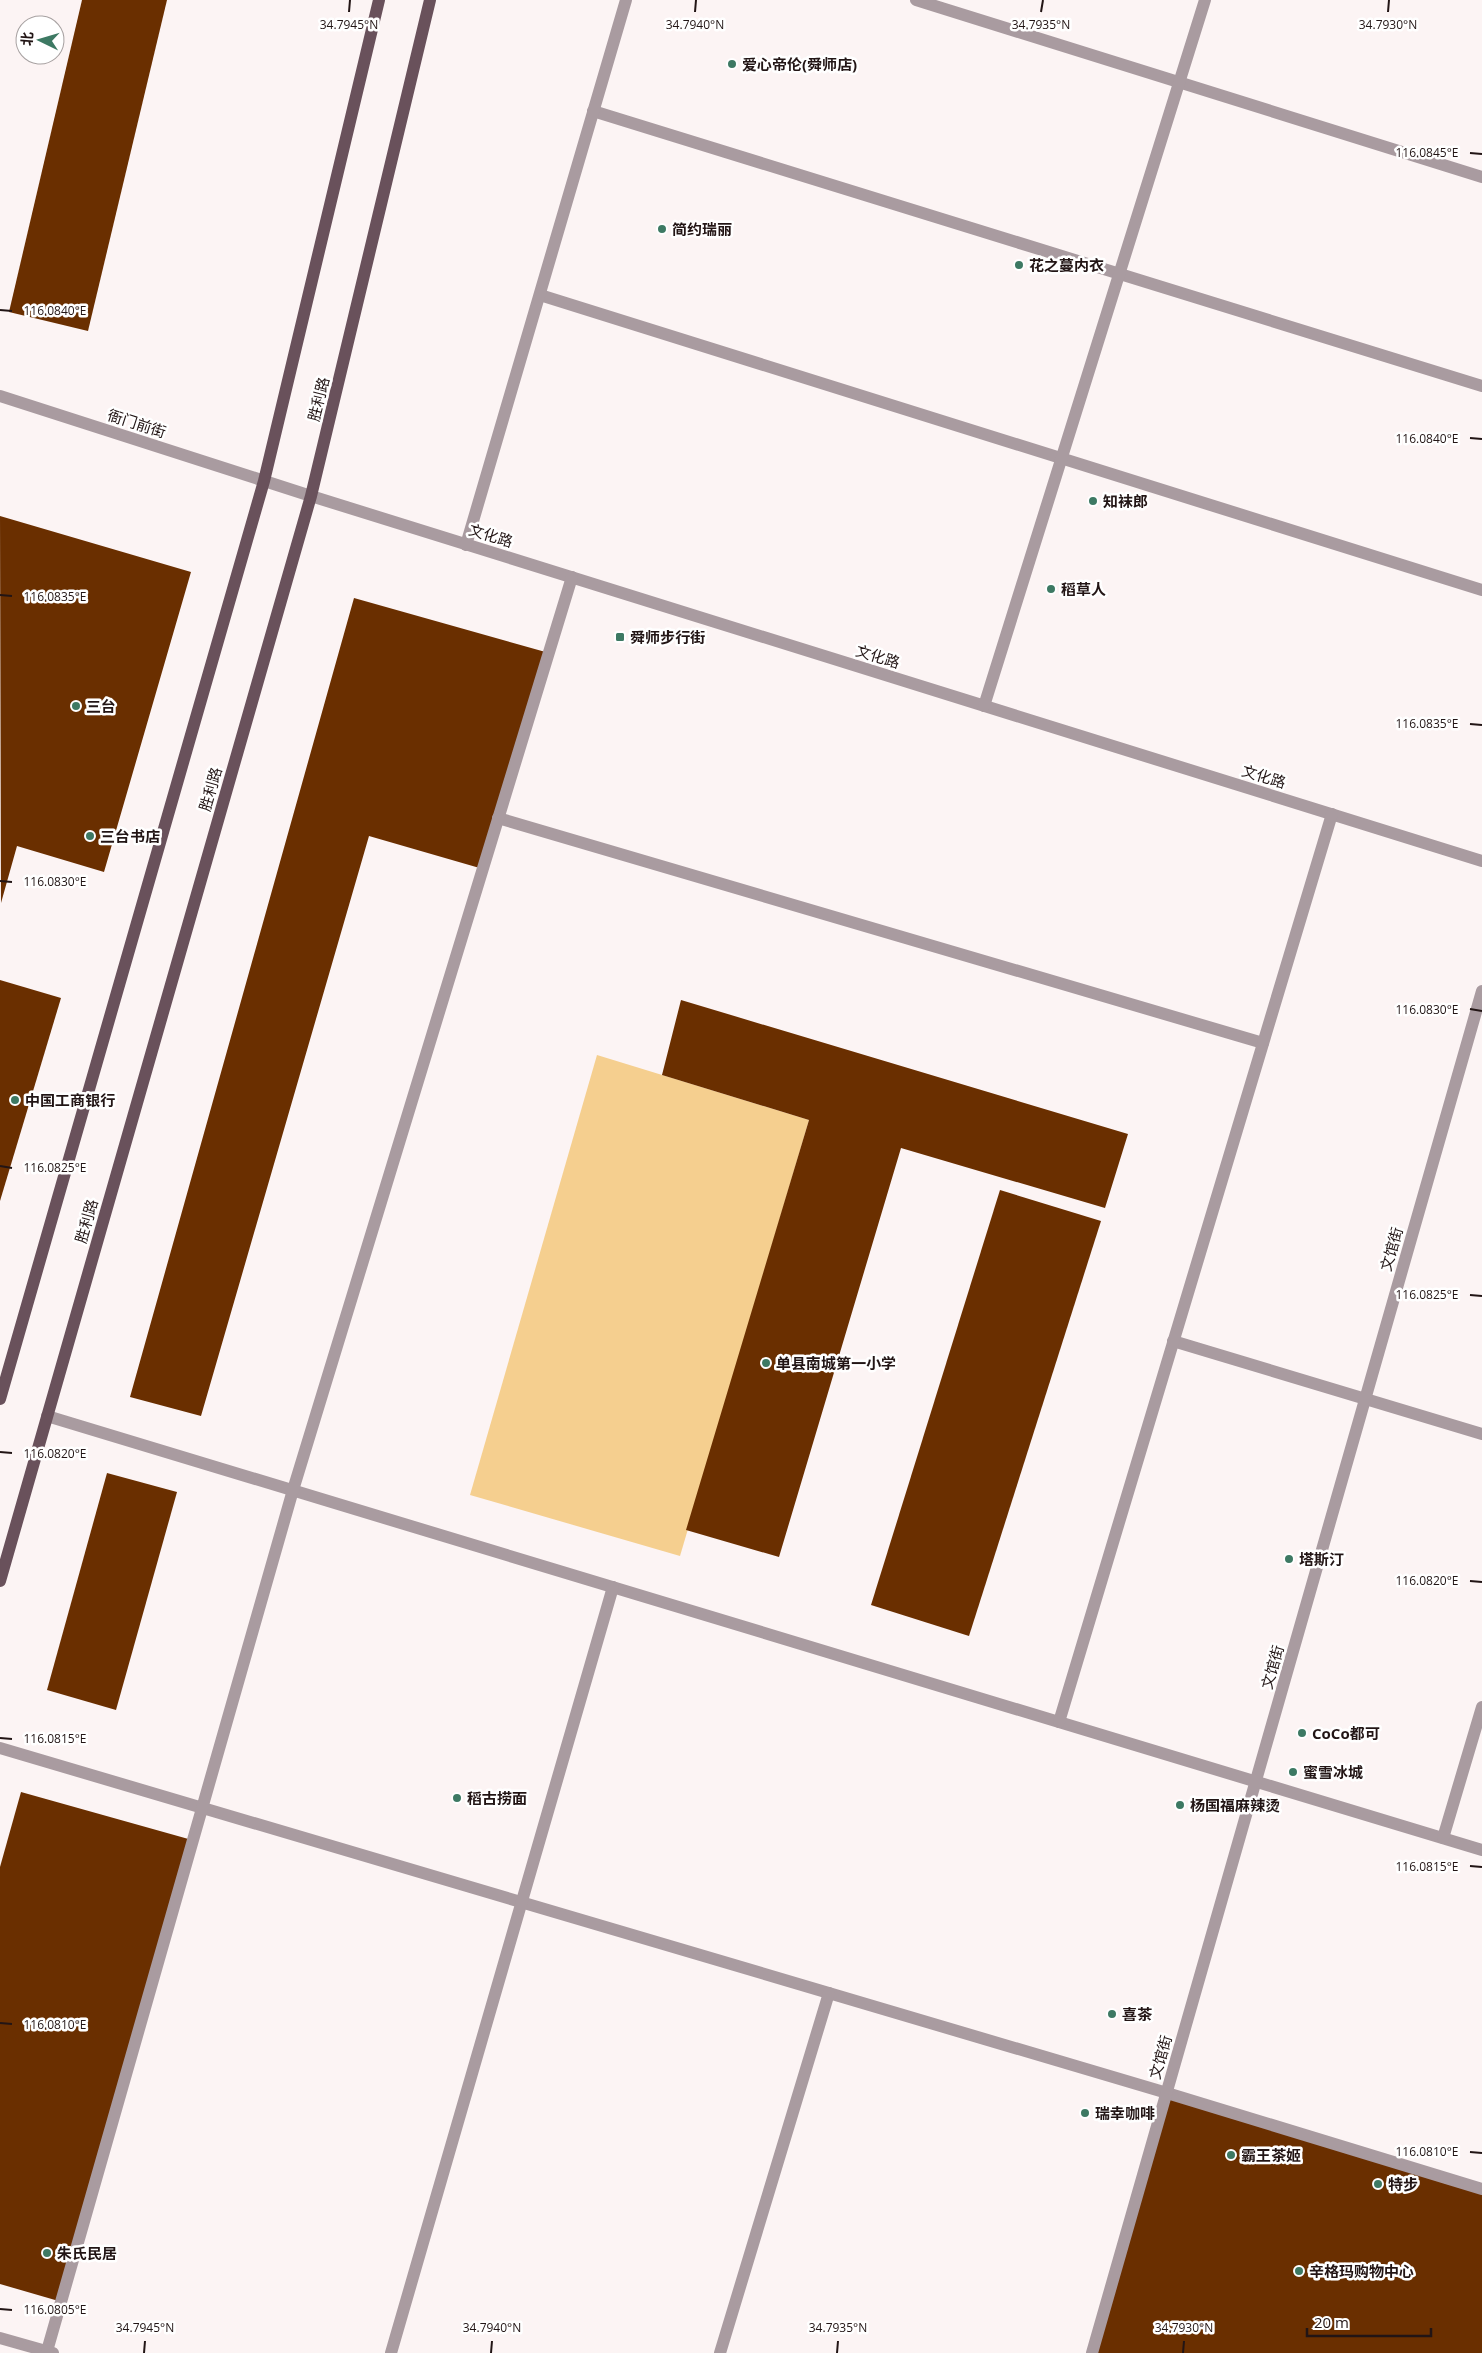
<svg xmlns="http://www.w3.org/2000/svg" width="1482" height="2353" viewBox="0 0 1482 2353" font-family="'Open Sans','Noto Sans SC',sans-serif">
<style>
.green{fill:#f5cf8f}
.building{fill:#6a2f00}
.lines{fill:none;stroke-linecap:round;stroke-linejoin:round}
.minor{stroke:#a99ba0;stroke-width:12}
.major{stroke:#69515b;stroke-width:12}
.ticks{fill:none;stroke:#221515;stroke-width:2}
.poi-dot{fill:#3d7963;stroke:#fff;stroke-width:2}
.labels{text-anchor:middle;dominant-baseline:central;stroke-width:5;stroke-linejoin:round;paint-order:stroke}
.poi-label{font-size:15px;font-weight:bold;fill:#221515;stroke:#fff;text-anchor:start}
.street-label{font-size:15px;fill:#221515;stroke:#fff}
.ticks-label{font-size:12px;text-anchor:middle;fill:#221515;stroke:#fff;stroke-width:5;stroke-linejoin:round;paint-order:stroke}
</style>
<rect width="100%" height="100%" fill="#fcf4f4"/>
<!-- green -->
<polygon class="green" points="597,1055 809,1120 680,1556 470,1495"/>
<!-- building -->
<g class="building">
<polygon points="82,0 167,0 88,331 9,312"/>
<polygon points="0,516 191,572 104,872 17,846 1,903"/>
<polygon points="354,598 549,653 483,869 369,836 201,1416 130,1397"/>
<polygon points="0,980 61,998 0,1201"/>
<polygon points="681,1000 1128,1134 1105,1208 901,1148 779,1557 686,1530 809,1120 662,1075"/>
<polygon points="1000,1190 1101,1221 969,1636 871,1605"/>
<polygon points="107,1473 177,1492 116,1710 47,1690"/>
<polygon points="21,1792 192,1840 62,2302 0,2284 0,1867"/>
<polygon points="1167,2093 1482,2189 1482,2353 1092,2353"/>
</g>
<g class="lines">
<!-- minor -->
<g class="minor">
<polyline points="916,0 1482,177"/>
<polyline points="593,111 1482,386"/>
<polyline points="540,295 1482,590"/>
<polyline points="0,396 311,496 1482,861"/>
<polyline points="466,545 626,0"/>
<polyline points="984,706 1205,0"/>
<polyline points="498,818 1263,1043"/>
<polyline points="1173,1341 1482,1434"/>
<polyline points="47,1416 1482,1850"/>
<polyline points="1059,1722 1332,814"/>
<polyline points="0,1748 1167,2093 1482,2189"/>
<polyline points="1443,1838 1482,1707"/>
<polyline points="0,2338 53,2353"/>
<polyline points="47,2351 293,1490 572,577"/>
<polyline points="391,2353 613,1587"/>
<polyline points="720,2353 829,1993"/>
<polyline points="1092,2353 1482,991"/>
</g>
<!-- major -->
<g class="major">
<polyline points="0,1399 264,481 379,0"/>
<polyline points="0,1581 311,496 430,0"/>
</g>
</g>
<!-- ticks -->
<path class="ticks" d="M349,12l1,-12M695,12l1,-12M1041,12l2,-12M1388,12l1,-12M1470,153l12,1M0,310l12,1M1470,438l12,1M0,595l12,1M1470,724l12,1M0,881l12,1M1470,1009l12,2M0,1166l12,2M1470,1295l12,1M0,1452l12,1M1470,1581l12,1M0,1738l12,1M1470,1866l12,1M0,2023l12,1M1470,2152l12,1M0,2309l12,1M144,2353l1,-12M491,2353l1,-12M837,2353l1,-12M1183,2353l1,-12"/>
<!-- markers -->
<g class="poi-dot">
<circle cx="732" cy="64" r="5"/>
<circle cx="662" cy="229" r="5"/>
<circle cx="1019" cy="265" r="5"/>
<circle cx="1093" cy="501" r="5"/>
<circle cx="1051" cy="589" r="5"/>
<rect x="615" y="632" width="10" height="10" rx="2.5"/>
<circle cx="76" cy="706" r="5"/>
<circle cx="90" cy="836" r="5"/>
<circle cx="15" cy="1100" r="5"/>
<circle cx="766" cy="1363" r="5"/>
<circle cx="1289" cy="1559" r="5"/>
<circle cx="1302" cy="1733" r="5"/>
<circle cx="1293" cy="1772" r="5"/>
<circle cx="457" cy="1798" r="5"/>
<circle cx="1180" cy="1805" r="5"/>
<circle cx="1112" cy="2014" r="5"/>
<circle cx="1085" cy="2113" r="5"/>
<circle cx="1231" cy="2155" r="5"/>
<circle cx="1378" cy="2184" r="5"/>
<circle cx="47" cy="2253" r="5"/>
<circle cx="1299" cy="2271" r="5"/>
</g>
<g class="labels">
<!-- poi labels -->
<g class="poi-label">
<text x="742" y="64">爱心帝伦(舜师店)</text>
<text x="672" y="229">简约瑞丽</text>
<text x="1029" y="265">花之蔓内衣</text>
<text x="1103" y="501">知袜郎</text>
<text x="1061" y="589">稻草人</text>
<text x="630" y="637">舜师步行街</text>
<text x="86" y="706">三台</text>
<text x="100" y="836">三台书店</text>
<text x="25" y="1100">中国工商银行</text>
<text x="776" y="1363">单县南城第一小学</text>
<text x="1299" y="1559">塔斯汀</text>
<text x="1312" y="1733">CoCo都可</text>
<text x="1303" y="1772">蜜雪冰城</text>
<text x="467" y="1798">稻古捞面</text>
<text x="1190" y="1805">杨国福麻辣烫</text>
<text x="1122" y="2014">喜茶</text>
<text x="1095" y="2113">瑞幸咖啡</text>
<text x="1241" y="2155">霸王茶姬</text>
<text x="1388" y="2184">特步</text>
<text x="57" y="2253">朱氏民居</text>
<text x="1309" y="2271">辛格玛购物中心</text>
</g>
<!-- street labels -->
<g class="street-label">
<text transform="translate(318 399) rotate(-76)">胜利路</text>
<text transform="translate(137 423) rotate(18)">衙门前街</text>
<text transform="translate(491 535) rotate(17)">文化路</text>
<text transform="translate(878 656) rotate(17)">文化路</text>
<text transform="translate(1264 776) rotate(17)">文化路</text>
<text transform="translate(210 789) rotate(-74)">胜利路</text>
<text transform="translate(86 1221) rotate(-74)">胜利路</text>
<text transform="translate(1391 1249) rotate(-74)">文馆街</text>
<text transform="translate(1272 1667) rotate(-74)">文馆街</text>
<text transform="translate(1160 2057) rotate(-74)">文馆街</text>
</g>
</g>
<g class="ticks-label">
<text x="349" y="29">34.7945°N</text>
<text x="1041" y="29">34.7935°N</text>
<text x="695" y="29">34.7940°N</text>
<text x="1388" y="29">34.7930°N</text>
<text x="1427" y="157">116.0845°E</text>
<text x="55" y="315">116.0840°E</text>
<text x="1427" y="443">116.0840°E</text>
<text x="55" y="601">116.0835°E</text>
<text x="1427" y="728">116.0835°E</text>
<text x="55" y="886">116.0830°E</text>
<text x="1427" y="1014">116.0830°E</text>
<text x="55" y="1172">116.0825°E</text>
<text x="1427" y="1299">116.0825°E</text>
<text x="55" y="1458">116.0820°E</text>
<text x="1427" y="1585">116.0820°E</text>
<text x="55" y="1743">116.0815°E</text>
<text x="1427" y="1871">116.0815°E</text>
<text x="55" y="2029">116.0810°E</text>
<text x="1427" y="2156">116.0810°E</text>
<text x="55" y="2314">116.0805°E</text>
<text x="145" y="2332">34.7945°N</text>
<text x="492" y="2332">34.7940°N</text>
<text x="838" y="2332">34.7935°N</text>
<text x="1184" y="2332">34.7930°N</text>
</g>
<!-- north arrow -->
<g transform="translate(40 40) rotate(275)"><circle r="24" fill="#ffffff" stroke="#a7a1a1"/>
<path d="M0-4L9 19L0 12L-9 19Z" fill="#3d7963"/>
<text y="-8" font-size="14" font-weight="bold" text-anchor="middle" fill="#221515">北</text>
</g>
<!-- scale -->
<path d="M1307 2328v8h124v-8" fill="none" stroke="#221515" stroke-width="2.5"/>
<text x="1314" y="2328" font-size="15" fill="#221515" stroke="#ffffff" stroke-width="4" paint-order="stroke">20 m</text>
</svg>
